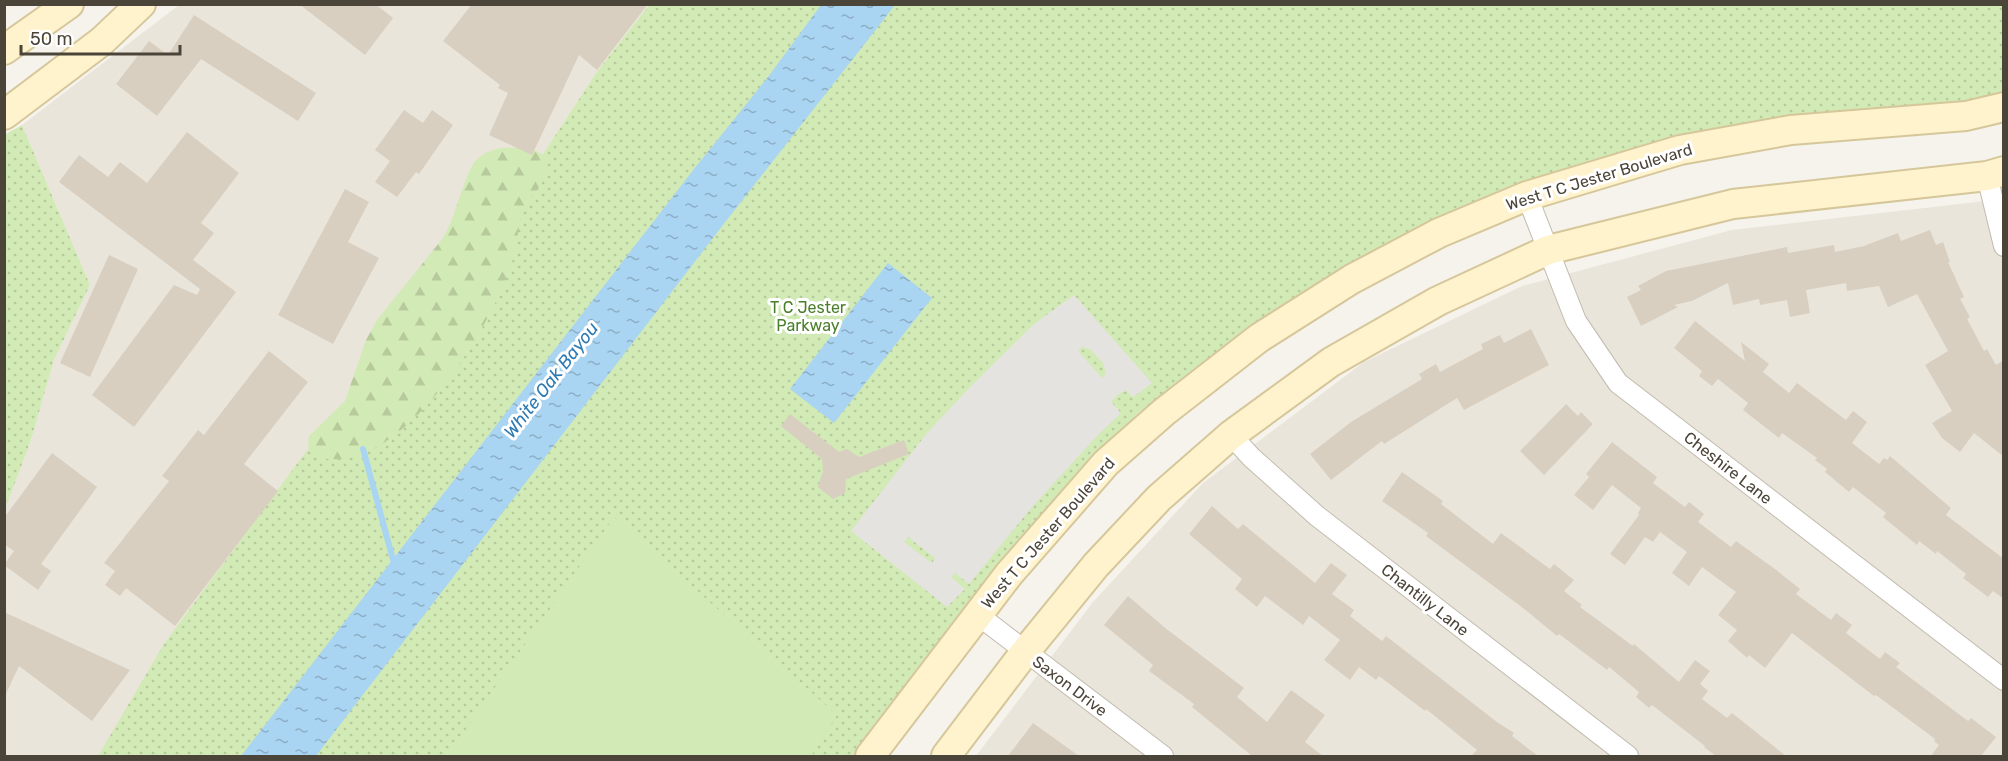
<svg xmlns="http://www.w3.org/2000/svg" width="2008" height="761" viewBox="0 0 2008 761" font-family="Rubik,sans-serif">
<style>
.residential{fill:#eae5da}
.grass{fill:url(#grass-dots)}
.forest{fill:url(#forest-firs)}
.pitch{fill:#d2eab5}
.parking{fill:#e5e3e0;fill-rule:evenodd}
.water{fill:url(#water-ripples)}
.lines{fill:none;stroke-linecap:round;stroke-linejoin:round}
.stream{stroke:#a9d4f2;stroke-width:6}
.building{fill:#d8cfc1}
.minor-casing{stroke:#c2bbae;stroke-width:22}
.secondary-casing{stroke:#d6c79b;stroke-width:32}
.minor{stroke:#fff;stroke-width:20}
.secondary{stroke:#fff3cd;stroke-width:28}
.labels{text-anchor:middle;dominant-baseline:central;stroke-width:6;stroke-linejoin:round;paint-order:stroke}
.street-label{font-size:16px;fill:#4b4439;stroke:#fff}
.park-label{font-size:16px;fill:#4a7f2a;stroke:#fff}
.water-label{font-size:18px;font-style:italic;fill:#2e7ab2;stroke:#fff}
</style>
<defs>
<pattern id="grass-dots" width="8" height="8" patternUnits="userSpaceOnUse" patternTransform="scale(1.5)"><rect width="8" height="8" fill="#d2eab5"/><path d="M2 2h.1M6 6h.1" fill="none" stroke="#b6ca9c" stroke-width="1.8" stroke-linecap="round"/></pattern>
<pattern id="forest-firs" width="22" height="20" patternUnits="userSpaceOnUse" patternTransform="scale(1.5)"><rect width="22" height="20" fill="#d2eab5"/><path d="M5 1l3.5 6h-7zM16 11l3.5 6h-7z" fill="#b6ca9c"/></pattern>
<pattern id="water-ripples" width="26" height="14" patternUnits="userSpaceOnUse" patternTransform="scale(1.5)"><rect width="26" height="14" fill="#a9d4f2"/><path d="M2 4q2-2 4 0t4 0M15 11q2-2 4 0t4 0" fill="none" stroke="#8caec5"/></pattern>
</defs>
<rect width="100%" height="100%" fill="#f6f3ec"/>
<!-- residential -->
<g class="residential">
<polygon points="179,5 649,5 596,73 543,154 124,715 98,756 5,756 4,509 31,440 54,360 90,285 22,125"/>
<polygon points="2003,199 2003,756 976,756 1093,602 1203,483 1364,362 1522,286 1732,230"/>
</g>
<!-- grass -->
<g class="grass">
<polygon points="649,5 2003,5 2003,96 1539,181 1165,394 1138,413 984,584 857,756 98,756 164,644 302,457 543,154 596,73"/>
<polygon points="22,125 90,285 54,360 31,440 5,509 4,135"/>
</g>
<!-- forest -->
<path class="forest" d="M500,148c15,0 33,-2 46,9 6,29 -17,33 -24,56 -4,13 -4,27 -7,40 -4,13 -9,26 -14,38 -26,57 -88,154 -153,167 -12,3 -24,0 -36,-1l-4,-13 1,-8 36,-35 21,-61 11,-20 66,-82 8,-16 16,-46 7,-14 11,-9z"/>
<!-- pitch -->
<polygon class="pitch" points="614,517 837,715 811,756 447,756"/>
<!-- parking -->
<path class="parking" d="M1074,295l78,88 -19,14 -7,-7 -10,6 -5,6 10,11 -26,25 -63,69 -63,77 -14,-11 -4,4 14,12 -18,18 -96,-76 76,-98 45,-48 62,-61zM1082,347l8,2 13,14 3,11 -4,4 -24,-27zM908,537l27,21 -3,5 -28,-21z"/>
<!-- water -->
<g class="water">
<polygon points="821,5 895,5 726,221 316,756 241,756 694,169 768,77"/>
<polygon points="888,263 932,298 834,423 790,389"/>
</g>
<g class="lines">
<!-- stream -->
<polyline class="stream" points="363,449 395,567"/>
</g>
<!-- building -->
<g class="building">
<polygon points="299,4 375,4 393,18 365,55"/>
<polygon points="472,4 648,4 597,70 579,55 532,155 489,135 508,93 498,88 500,85 443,41"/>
<polygon points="194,15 316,93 298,121 201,59 157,116 116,84 149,41 168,55"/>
<polygon points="404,110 423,123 432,110 453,125 419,174 416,172 397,197 375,182 390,161 375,150"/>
<polygon points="187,132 239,173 201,223 214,233 193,260 236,292 134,427 92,395 174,285 197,295 200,289 59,182 79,155 108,177 120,162 147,183"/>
<polygon points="345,189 369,202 348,242 379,258 333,344 278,315"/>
<polygon points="1930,230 1936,245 1943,242 1950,262 1948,262 1964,297 1960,299 1970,317 1967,319 1984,351 1987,349 1996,365 2004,360 2004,457 1974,433 1960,452 1942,438 1932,423 1952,411 1925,365 1948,351 1917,294 1888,307 1879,286 1847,291 1846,283 1806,290 1810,313 1790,317 1787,300 1760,305 1759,299 1733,305 1728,283 1692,301 1674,305 1678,307 1641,326 1627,297 1641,290 1638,286 1666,271 1787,247 1788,253 1834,245 1835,252 1864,246 1898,233 1901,241"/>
<polygon points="109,255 138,269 90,377 60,363"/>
<polygon points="1695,321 1745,361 1741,342 1769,364 1763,372 1789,393 1797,383 1846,420 1853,411 1867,422 1852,443 1879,464 1884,458 1887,460 1890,456 1951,508 1946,515 2004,559 2004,599 1993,591 1988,597 1963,578 1966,574 1937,551 1936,554 1919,541 1917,545 1883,517 1886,513 1853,487 1849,492 1825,472 1827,469 1815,460 1817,458 1782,433 1779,438 1743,410 1748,403 1718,379 1712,386 1699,376 1702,371 1674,348"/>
<polygon points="1531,329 1549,365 1464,410 1457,398 1384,444 1382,441 1331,480 1310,454 1351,422 1422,379 1419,374 1436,364 1440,372 1483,349 1481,344 1500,335 1504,343"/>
<polygon points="269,351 308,382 244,464 278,491 175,626 126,588 120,596 105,585 115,571 104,563 169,481 162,476 198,430 204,435"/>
<polygon points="1566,404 1578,416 1581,412 1593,424 1544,475 1520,451"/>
<polygon points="790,414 839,452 847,449 859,457 904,440 909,454 846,479 845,493 833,499 818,487 823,471 822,459 781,426"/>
<polygon points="1612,442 1657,477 1653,483 1685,507 1689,502 1704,514 1698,522 1731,547 1736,541 1775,569 1800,589 1796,594 1831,620 1836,613 1852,625 1846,633 1880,659 1885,652 1900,663 1896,667 1968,721 1971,718 1996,737 1981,756 1931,756 1939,745 1934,741 1935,739 1876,695 1874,696 1792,633 1765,668 1749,655 1747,658 1728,641 1737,630 1718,615 1736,592 1702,567 1689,586 1672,573 1687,552 1660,532 1653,542 1645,537 1625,565 1610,554 1639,515 1638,513 1641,508 1612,485 1593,510 1574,495 1589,477 1586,474"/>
<polygon points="52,453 97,487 41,564 51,571 38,590 4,565 14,551 4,544 4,518"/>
<polygon points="1402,472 1443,501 1441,504 1493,544 1501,533 1550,569 1554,564 1574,580 1564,591 1582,605 1580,607 1633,646 1634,644 1679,682 1695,660 1710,671 1700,684 1708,691 1702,699 1727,718 1732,713 1786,756 1716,756 1704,747 1705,746 1652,705 1649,708 1636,697 1639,692 1609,667 1607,670 1559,634 1557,636 1523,608 1426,536 1428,533 1382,501"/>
<polygon points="1212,506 1238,529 1243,524 1315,583 1331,563 1347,575 1332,594 1354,610 1350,616 1382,641 1386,636 1497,722 1514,733 1512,736 1538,756 1471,756 1477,750 1426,709 1425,711 1379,676 1376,680 1359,667 1350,680 1324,660 1340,640 1309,616 1303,625 1265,596 1257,607 1235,589 1242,579 1189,534"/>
<polygon points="1128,596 1164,627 1244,688 1237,697 1267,722 1291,690 1325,715 1305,742 1323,756 1252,756 1192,707 1194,704 1149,671 1153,665 1104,625"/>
<polygon points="4,612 130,670 92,721 19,666 4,698"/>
<polygon points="1033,723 1079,756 1008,756"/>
</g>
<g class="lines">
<defs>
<g id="minor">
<polyline points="1987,176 2004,246"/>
<polyline points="1527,196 1576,321 1618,383 2004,680"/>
<polyline points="1231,435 1251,457 1317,516 1628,756"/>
<polyline points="978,615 1163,756"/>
</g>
<g id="secondary">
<polyline points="4,50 69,4"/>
<polyline points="4,115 102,41 141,4"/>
<polyline points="870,756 1009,574 1106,463 1164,412 1259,338 1352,279 1439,233 1527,196 1680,150 1791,130 1966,116 2004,107"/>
<polyline points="946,756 1025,652 1096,565 1159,498 1231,435 1331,362 1438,301 1548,250 1733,204 1987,176 2004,171"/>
</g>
</defs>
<!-- minor casing -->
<use href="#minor" class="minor-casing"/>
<!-- secondary casing -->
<use href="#secondary" class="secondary-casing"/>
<!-- minor -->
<use href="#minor" class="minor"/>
<!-- secondary -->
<use href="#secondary" class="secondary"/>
</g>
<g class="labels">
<!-- street labels -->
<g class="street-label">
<text transform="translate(1599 177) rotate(-17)">West T C Jester Boulevard</text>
<text transform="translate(1728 468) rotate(38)">Cheshire Lane</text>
<text transform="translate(1048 533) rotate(-49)">West T C Jester Boulevard</text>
<text transform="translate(1425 600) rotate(38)">Chantilly Lane</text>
<text transform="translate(1070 686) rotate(37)">Saxon Drive</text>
</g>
<!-- park labels -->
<g class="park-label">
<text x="808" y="307">T C Jester<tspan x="808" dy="18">Parkway</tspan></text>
</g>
<!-- water labels -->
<g class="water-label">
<text transform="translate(551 380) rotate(-52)">White Oak Bayou</text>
</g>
</g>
<!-- border -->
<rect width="2008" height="761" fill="none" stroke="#4b4439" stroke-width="12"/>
<!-- scale -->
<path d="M21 45v9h159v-9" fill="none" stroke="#4b4439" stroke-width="3"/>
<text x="30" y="45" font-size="18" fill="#4b4439" stroke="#ffffff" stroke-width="4.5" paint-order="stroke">50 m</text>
</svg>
